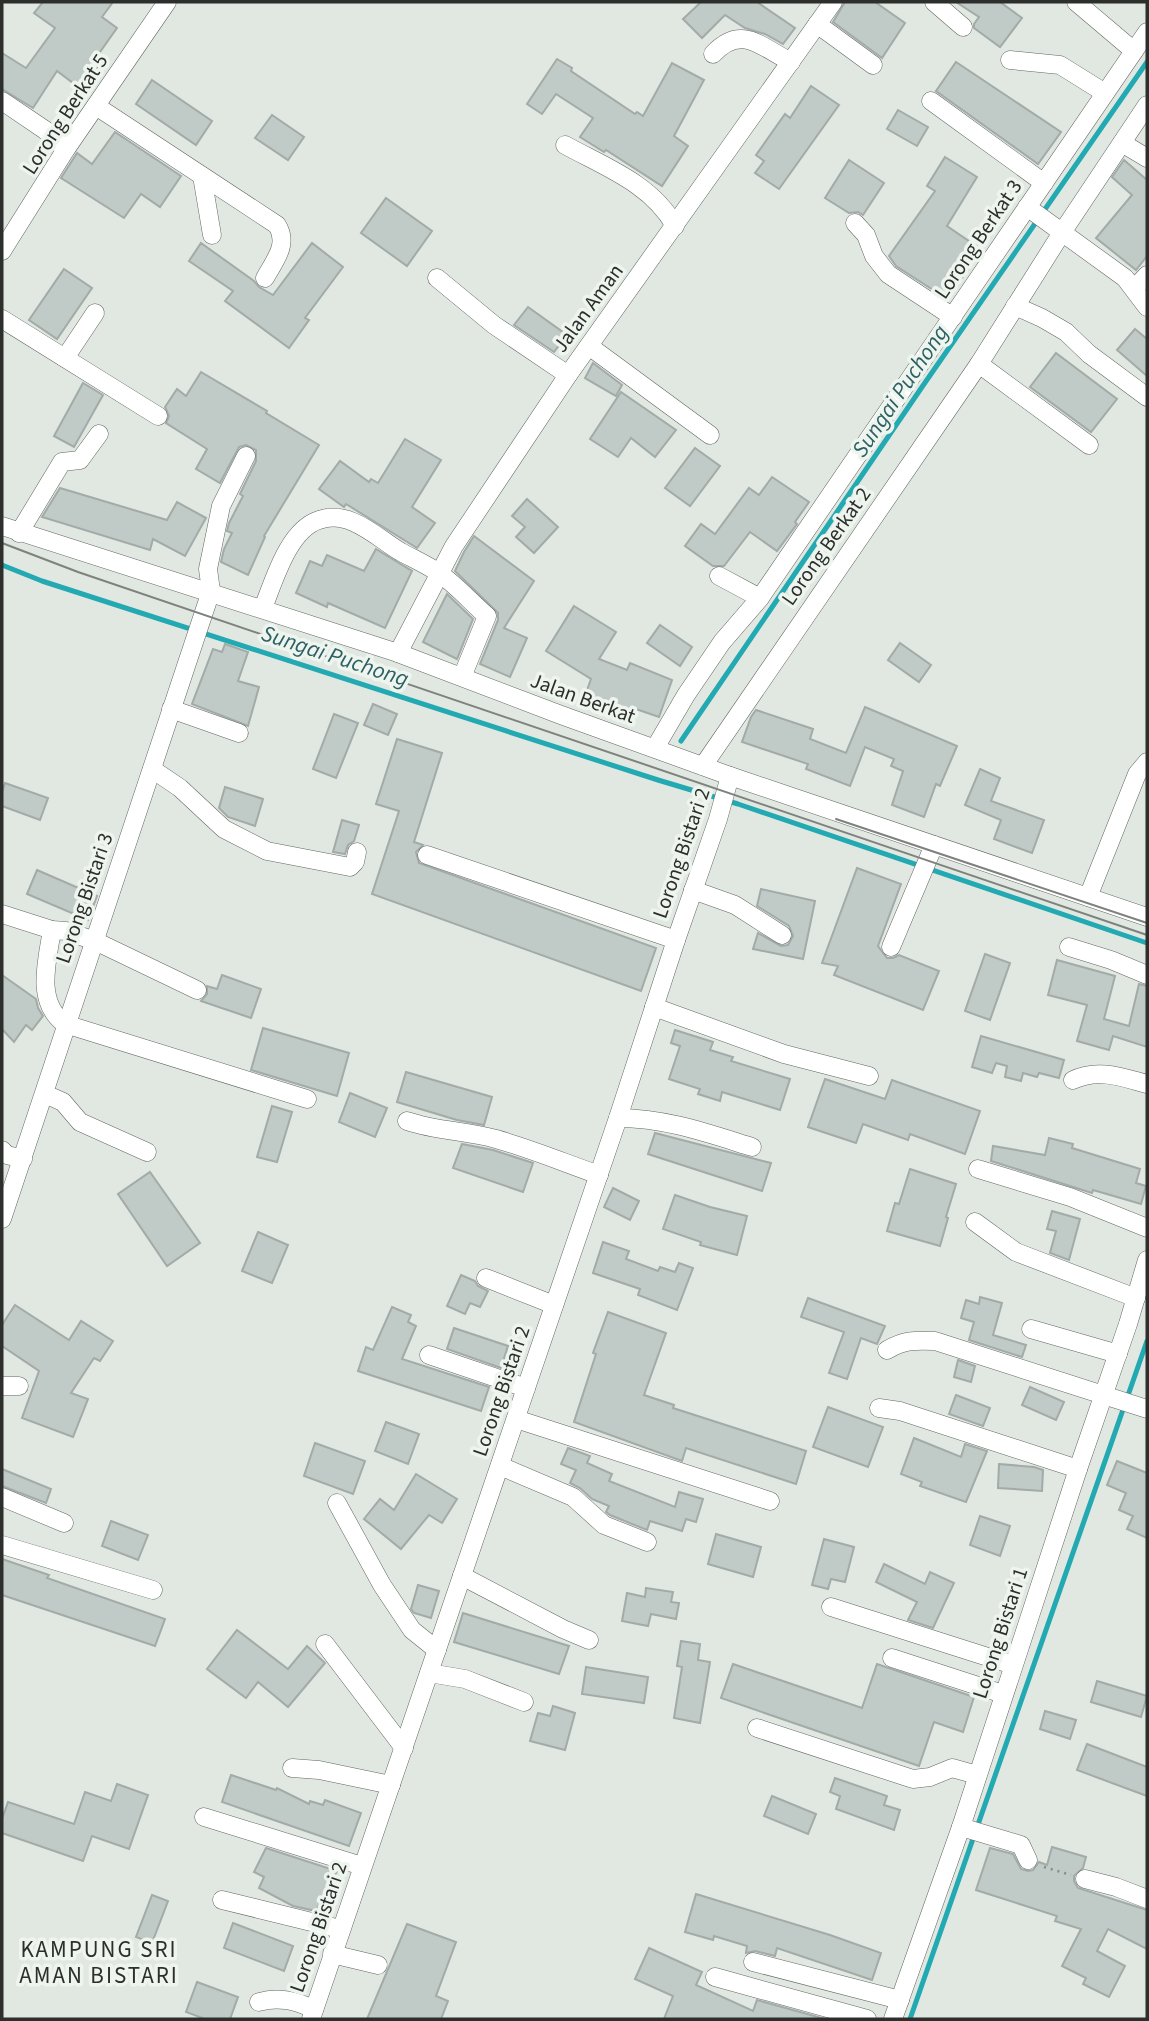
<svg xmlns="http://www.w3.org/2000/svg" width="1149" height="2021" viewBox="0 0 1149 2021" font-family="'Source Sans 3',sans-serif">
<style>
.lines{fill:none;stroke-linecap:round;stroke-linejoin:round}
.stream{stroke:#22a9b1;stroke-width:5}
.building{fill:#c0cac6;stroke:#a2aba8;stroke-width:2}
.minor-casing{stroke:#616761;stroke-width:19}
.path{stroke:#878c87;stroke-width:2.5;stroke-dasharray:2 5;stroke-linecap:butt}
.minor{stroke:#fff;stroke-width:18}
.tram{stroke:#7e827e;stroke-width:2}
.labels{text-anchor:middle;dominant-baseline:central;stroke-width:7;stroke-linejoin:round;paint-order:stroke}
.street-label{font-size:21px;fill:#2c2f2c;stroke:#eef4ee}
.water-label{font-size:23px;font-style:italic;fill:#2d6064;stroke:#eef4ee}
.neighbourhood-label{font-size:23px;letter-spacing:2px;fill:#2c2f2c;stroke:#eef4ee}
</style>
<rect width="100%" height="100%" fill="#e1e7e1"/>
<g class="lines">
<!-- stream -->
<g class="stream">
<polyline points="2,565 42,581 658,780 738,804 1147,943"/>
<polyline points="681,741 922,387 1147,62"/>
<polyline points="910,2019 1147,1341"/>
</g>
</g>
<!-- building -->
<g class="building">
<polygon points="43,2 113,2 102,17 117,28 93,62 99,65 81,89 57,71 33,108 2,89 2,53 26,68 55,28 34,13"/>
<polygon points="701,2 757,2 795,28 783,44 765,34 745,28 725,15 702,38 683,19"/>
<polygon points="845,2 875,2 905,23 882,58 833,22"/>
<polygon points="956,2 1000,2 1022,18 1000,47 974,28 974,24 979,17"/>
<polygon points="557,59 572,68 571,71 635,114 637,112 643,116 672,63 704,80 674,136 688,146 662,186 606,150 604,152 580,137 593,118 556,94 542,114 527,104"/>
<polygon points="956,62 1061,132 1038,164 936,91"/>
<polygon points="152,80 212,121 196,145 136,104"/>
<polygon points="811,86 839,105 779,189 755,173 764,161 756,155 785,114 790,118"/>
<polygon points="898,110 928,127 917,146 887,129"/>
<polygon points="272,115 304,137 288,160 255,138"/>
<polygon points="115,132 181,176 160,207 141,194 124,218 61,178 77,153 92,164"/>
<polygon points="945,157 977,177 947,226 982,250 947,299 896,266 889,256 935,191 927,186"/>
<polygon points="849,160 884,183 863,215 858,212 849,213 825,198"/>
<polygon points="1124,160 1147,180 1147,256 1136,270 1096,238 1132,195 1112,177"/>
<polygon points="386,198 432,231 407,266 361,233"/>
<polygon points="201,243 254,281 259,287 273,295 312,243 343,267 305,318 309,320 289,348 225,301 233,291 189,261"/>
<polygon points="64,269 92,288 57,339 29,320"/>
<polygon points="528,307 567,335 554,352 514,325"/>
<polygon points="1135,329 1147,339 1147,376 1117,350"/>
<polygon points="1056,353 1117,399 1091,432 1030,387"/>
<polygon points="593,363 622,385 616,396 585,378"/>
<polygon points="201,372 267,411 266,413 319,445 264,536 265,537 248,575 221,562 224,549 232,533 227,531 229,523 243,496 240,494 256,461 256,450 246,445 239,447 220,483 196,469 207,449 166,423 169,416 165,407 177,389 186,396"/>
<polygon points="83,383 103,395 74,447 54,436"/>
<polygon points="621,392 676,430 655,457 631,438 618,457 590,439"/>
<polygon points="405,439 441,460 412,507 435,523 417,548 346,504 344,507 319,489 340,461 369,482 371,479 378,483"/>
<polygon points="695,448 720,466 690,506 665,488"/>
<polygon points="772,477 809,502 795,522 797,524 777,551 750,532 724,566 713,566 685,546 701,524 715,534 749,488 759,495"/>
<polygon points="60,488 167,520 177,502 206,518 185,556 153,539 150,550 42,517"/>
<polygon points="527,499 558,527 534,553 516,537 525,527 512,516"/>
<polygon points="474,536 534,581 504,628 527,638 510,677 480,664 498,620 498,613 455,571 464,552"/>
<polygon points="376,549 412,571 385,628 328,603 327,607 296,593 310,561 322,566 327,555 364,571"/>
<polygon points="447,594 473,619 457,659 423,642"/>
<polygon points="574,606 616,632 599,659 627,670 630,663 672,680 659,717 636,709 633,715 586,693 591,679 546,651"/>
<polygon points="660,625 692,647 680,666 647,643"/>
<polygon points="900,643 931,665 919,682 888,660"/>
<polygon points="225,644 248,652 238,681 259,687 248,726 192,704 213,649 222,652"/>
<polygon points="373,704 397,714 388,735 364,725"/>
<polygon points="865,707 957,746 940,786 936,784 924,817 892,805 903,771 891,766 894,759 865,747 850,786 806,769 808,764 742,742 751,717 756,710 813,729 810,739 846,753"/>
<polygon points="334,714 358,723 336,778 313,769"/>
<polygon points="397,739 442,753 414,842 423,845 416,852 419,863 656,948 641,991 372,894 399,811 376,804"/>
<polygon points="980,769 1000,778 991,801 1044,820 1032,853 994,839 1001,820 965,805"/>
<polygon points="5,783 48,798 40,820 2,806 2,792"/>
<polygon points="225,787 263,799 255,826 228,817 219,808"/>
<polygon points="342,820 359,825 354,841 348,845 345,854 333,852"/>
<polygon points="857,868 901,884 878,946 887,958 893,958 899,955 939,971 923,1010 834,975 838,966 822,963"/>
<polygon points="37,870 97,896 88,920 27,894"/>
<polygon points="761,889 815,901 803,959 753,949 758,933 781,946 788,945 793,936 789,926 757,906"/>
<polygon points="985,954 1010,963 990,1020 965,1011"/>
<polygon points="1057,960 1115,976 1104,1019 1129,1026 1139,984 1147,986 1147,1047 1113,1036 1109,1050 1077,1041 1087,1005 1048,995"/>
<polygon points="2,975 36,999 38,1008 43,1016 32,1030 26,1025 14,1042 2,1029"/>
<polygon points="222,975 261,989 251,1018 201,1001 207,994 207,986 217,989"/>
<polygon points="263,1028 349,1053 337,1096 251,1070"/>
<polygon points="675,1030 713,1042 710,1050 733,1057 731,1061 790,1079 780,1110 722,1092 720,1101 698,1094 700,1089 669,1079 680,1046 671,1043"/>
<polygon points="981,1036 1064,1060 1059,1078 1039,1073 1037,1077 1023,1073 1021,1081 1005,1077 1007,1066 996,1063 992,1073 972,1067"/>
<polygon points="406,1072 492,1097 484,1125 457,1120 397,1102"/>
<polygon points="825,1079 885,1099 892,1080 980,1111 965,1154 910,1134 908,1140 863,1124 856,1143 808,1127"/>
<polygon points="350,1093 387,1108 375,1137 339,1122"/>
<polygon points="272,1106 292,1112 277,1162 257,1157"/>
<polygon points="655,1133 771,1163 762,1191 648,1154"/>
<polygon points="1049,1138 1073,1144 1072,1148 1140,1169 1136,1183 1146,1186 1141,1204 1093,1190 1092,1193 991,1161 993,1146 1045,1155"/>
<polygon points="462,1144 493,1150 533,1163 523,1192 453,1168"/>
<polygon points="910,1169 956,1184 946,1217 948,1218 940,1246 887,1231 895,1203 899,1204"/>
<polygon points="150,1172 200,1243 167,1266 118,1194"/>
<polygon points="613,1188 639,1201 630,1220 604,1207"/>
<polygon points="675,1195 710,1207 747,1216 737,1255 700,1245 701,1242 663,1229"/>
<polygon points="1052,1211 1080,1219 1069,1260 1050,1253 1056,1231 1047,1229"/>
<polygon points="258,1232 288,1245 272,1283 242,1271"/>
<polygon points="603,1242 629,1251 626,1259 658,1271 660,1267 675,1272 679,1263 693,1268 677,1310 638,1295 640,1289 593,1273"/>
<polygon points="461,1275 475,1281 478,1286 488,1291 480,1307 470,1303 465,1314 447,1306"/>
<polygon points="980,1297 1002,1303 993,1335 1026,1345 1022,1357 969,1340 974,1322 961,1318 966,1300 979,1304"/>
<polygon points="808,1298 885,1326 877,1344 861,1338 847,1379 829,1373 844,1332 801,1317"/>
<polygon points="15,1305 69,1340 81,1321 113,1341 100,1361 94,1358 71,1393 88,1399 73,1437 22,1418 39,1371 2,1346 2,1325"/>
<polygon points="392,1307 411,1315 408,1322 416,1326 402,1359 489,1387 481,1411 358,1371 366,1347 373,1350"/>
<polygon points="608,1312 666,1333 644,1395 674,1405 673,1408 806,1451 796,1484 686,1448 682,1461 574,1422 596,1354 593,1353"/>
<polygon points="454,1328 508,1346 501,1368 447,1349"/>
<polygon points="958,1360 975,1366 971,1382 954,1377"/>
<polygon points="1030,1387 1064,1402 1056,1420 1022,1405"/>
<polygon points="956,1395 990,1408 983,1426 949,1414"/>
<polygon points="828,1407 883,1427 868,1467 813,1447"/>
<polygon points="386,1422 419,1434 408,1464 375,1451"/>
<polygon points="914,1438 961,1457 965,1444 987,1451 966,1502 920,1486 922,1482 901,1474"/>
<polygon points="315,1443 365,1461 353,1494 304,1476"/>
<polygon points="568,1448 590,1456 587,1463 612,1474 609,1481 675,1507 679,1492 703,1499 696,1522 686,1519 682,1531 650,1521 647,1530 610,1515 606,1512 609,1506 592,1499 580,1488 570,1483 576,1470 561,1464"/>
<polygon points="1117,1461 1147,1473 1147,1538 1127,1529 1133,1516 1119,1510 1126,1493 1107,1485"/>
<polygon points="999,1464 1034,1467 1043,1470 1042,1491 998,1488"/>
<polygon points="2,1469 51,1489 46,1503 2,1486"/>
<polygon points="416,1474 457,1499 442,1523 429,1515 401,1549 364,1519 380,1499 394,1510"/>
<polygon points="980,1516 1010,1526 1000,1556 970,1545"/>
<polygon points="111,1521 148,1535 138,1560 102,1546"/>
<polygon points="716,1534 761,1547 753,1577 708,1564"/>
<polygon points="824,1539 854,1547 845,1582 831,1579 828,1589 812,1585"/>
<polygon points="2,1559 49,1575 47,1578 165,1619 155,1646 2,1595"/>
<polygon points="884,1564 925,1584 930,1572 954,1583 933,1628 908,1620 917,1602 876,1582"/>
<polygon points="418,1585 439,1591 431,1618 414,1613 411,1609"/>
<polygon points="646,1588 673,1592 671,1602 679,1603 676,1619 651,1614 648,1626 622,1621 627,1593 645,1597"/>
<polygon points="463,1613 569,1646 559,1674 454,1642"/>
<polygon points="237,1630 288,1669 307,1646 325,1663 288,1707 258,1682 246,1698 207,1669"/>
<polygon points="681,1641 700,1644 698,1660 710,1662 700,1723 674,1718 682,1667 677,1666"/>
<polygon points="733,1664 862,1708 877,1664 974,1697 963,1732 934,1722 919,1766 721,1698"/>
<polygon points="586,1667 648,1677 644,1703 582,1694"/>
<polygon points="1097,1681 1147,1696 1141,1717 1091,1702"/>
<polygon points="553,1706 575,1713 565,1750 530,1741 538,1713 550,1716"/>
<polygon points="1045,1711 1076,1720 1070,1739 1040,1729"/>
<polygon points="1087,1744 1147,1767 1147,1796 1077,1770"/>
<polygon points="231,1775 276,1790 277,1788 309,1804 310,1801 323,1805 325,1800 361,1813 349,1846 222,1802"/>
<polygon points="835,1778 887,1796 884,1805 900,1810 894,1830 836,1809 840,1796 830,1792"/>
<polygon points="117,1784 148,1795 129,1849 92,1836 83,1861 2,1833 2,1819 8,1802 74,1824 85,1792 111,1801"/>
<polygon points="772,1796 816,1814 808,1834 764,1816"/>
<polygon points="1052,1847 1086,1857 1083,1868 1074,1876 1074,1881 1078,1888 1147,1910 1147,1949 1108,1929 1097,1951 1125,1966 1109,1997 1083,1984 1086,1978 1062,1966 1081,1929 1055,1921 1057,1916 976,1890 990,1848 1013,1854 1021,1869 1028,1871 1033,1870 1039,1862 1047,1865"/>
<polygon points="266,1848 337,1871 316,1911 293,1906 259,1888 264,1877 254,1872"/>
<polygon points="696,1894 830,1935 881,1953 872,1980 777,1948 775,1956 755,1951 746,1953 747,1946 714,1936 713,1940 685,1932"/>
<polygon points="152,1895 168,1901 152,1943 136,1937"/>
<polygon points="233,1923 293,1946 284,1971 224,1948"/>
<polygon points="407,1924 456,1942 436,1996 448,2001 441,2019 367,2019"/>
<polygon points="649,1948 702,1972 696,1985 753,2011 757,2000 825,2019 664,2019 673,1996 635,1979"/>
<polygon points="197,1982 238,1997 230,2019 205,2019 186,2012"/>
</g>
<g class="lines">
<defs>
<g id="minor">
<polyline points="934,2 963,27"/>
<polyline points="1076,2 1134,51"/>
<polyline points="817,24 873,65"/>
<path d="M713,54c28,-30 47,-8 78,8"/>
<polyline points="1010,60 1060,65 1105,93"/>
<polyline points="2,101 45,130 66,149"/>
<polyline points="931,101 1044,183"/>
<path d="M96,106l181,119c12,19 -2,35 -12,53"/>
<polyline points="1122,143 1147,158"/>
<path d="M565,145c40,22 87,39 110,81"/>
<polyline points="202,176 212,235"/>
<polyline points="1027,207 1125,278 1147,307"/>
<polyline points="855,223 866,235 874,256 888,274 953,317"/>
<polyline points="2,251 66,149 167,2"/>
<polyline points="437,278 494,325 568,375"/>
<polyline points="1134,289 1147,275"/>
<polyline points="1015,306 1042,318 1066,332 1089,354 1147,397"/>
<polyline points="2,319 158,416"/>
<polyline points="589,346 710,435"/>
<polyline points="65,358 95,313"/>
<polyline points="979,364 1089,445"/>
<polyline points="2,526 398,653 561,715 730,776 1147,917"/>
<polyline points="19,533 62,462 80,460 99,434"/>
<polyline points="719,576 760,598"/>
<path d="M263,608c11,-27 25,-78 56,-88 31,-11 58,18 82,32 13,7 26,13 38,21 17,12 32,29 48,43l-25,61"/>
<polyline points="398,653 454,546 568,375 833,2"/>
<polyline points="171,709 239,733"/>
<polyline points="655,748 686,695 722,642 760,598 1147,32"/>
<polyline points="703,766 979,364 1061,234 1147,105"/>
<polyline points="152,769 180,788 224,829 267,851 350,867 355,862 357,852"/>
<polyline points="427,855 676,940"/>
<polyline points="693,890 735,905 782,935"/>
<polyline points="1088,897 1137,774 1147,762"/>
<polyline points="2,914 52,930 66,931 95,941 197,990"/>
<path d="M52,930c-5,32 -17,72 13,94l242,75"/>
<polyline points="891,947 934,845"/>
<polyline points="1069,947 1111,960 1147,975"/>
<polyline points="654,1007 784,1054 869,1076"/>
<path d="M1073,1080c25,-12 48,-3 74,4"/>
<polyline points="45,1094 63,1102 80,1122 147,1152"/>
<path d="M618,1118c47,0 89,15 134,29"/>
<path d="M407,1121c29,10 60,10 89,18 35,10 69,24 103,36"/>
<polyline points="2,1150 7,1155 23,1159"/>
<polyline points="978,1169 1070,1197 1147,1228"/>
<polyline points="2,1219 211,591 208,569 221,506 246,456"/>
<polyline points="975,1222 1016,1252 1136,1298"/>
<polyline points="486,1278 554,1305"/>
<polyline points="1031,1329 1118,1354"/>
<path d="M887,1350c17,-10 28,-10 48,-9l212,68"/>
<polyline points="429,1355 526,1388"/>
<polyline points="2,1386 19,1386"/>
<polyline points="879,1408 900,1411 1078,1469"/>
<polyline points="516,1419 770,1501"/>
<polyline points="500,1466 573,1497 604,1525 647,1542"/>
<polyline points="2,1497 64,1523"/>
<polyline points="337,1503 382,1585 412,1630 437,1650"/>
<polyline points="2,1545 153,1590"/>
<polyline points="462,1576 563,1629 589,1640"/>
<polyline points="831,1607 1013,1665"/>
<polyline points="325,1644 404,1748"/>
<polyline points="892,1658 1003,1694"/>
<polyline points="429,1673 465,1679 524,1702"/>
<polyline points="757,1728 913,1779 930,1777 952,1768 977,1775"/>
<polyline points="292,1768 319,1770 391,1785"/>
<polyline points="204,1817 362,1866"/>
<polyline points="961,1827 1021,1845 1028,1860"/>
<polyline points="1085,1879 1116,1887 1147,1899"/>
<polyline points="222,1900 340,1929"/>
<polyline points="332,1954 378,1965"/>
<polyline points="753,1962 900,2000"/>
<polyline points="715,1977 867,2019"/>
<path d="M259,2002c20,-6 36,-1 55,7"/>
<polyline points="311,2019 618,1118 676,940 718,819 730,776"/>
<polyline points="893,2019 961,1827 1078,1469 1128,1324 1147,1260"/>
</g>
</defs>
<!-- minor casing -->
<use href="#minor" class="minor-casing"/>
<!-- path -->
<polyline class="path" points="1044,1867 1071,1875"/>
<!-- minor -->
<use href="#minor" class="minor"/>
<!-- tram -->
<g class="tram">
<polyline points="2,543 78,572 1147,935"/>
<polyline points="836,819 1147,923"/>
</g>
</g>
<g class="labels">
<!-- street labels -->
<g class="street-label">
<text transform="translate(65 114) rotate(-57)">Lorong Berkat 5</text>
<text transform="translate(978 239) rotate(-56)">Lorong Berkat 3</text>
<text transform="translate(588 308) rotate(-54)">Jalan Aman</text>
<text transform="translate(826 546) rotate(-55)">Lorong Berkat 2</text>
<text transform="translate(583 698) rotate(20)">Jalan Berkat</text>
<text transform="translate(681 853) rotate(-71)">Lorong Bistari 2</text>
<text transform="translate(84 898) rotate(-71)">Lorong Bistari 3</text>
<text transform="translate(501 1391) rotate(-71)">Lorong Bistari 2</text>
<text transform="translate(1000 1633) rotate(-72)">Lorong Bistari 1</text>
<text transform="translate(318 1927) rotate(-71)">Lorong Bistari 2</text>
</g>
<!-- water labels -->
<g class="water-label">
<text transform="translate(900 391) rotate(-56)">Sungai Puchong</text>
<text transform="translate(335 656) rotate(18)">Sungai Puchong</text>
</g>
<!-- neighbourhood labels -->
<g class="neighbourhood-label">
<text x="99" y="1949">KAMPUNG SRI<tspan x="99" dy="26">AMAN BISTARI</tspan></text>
</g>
</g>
<!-- border -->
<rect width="1149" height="2021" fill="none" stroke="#2c2f2c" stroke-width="7"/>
</svg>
